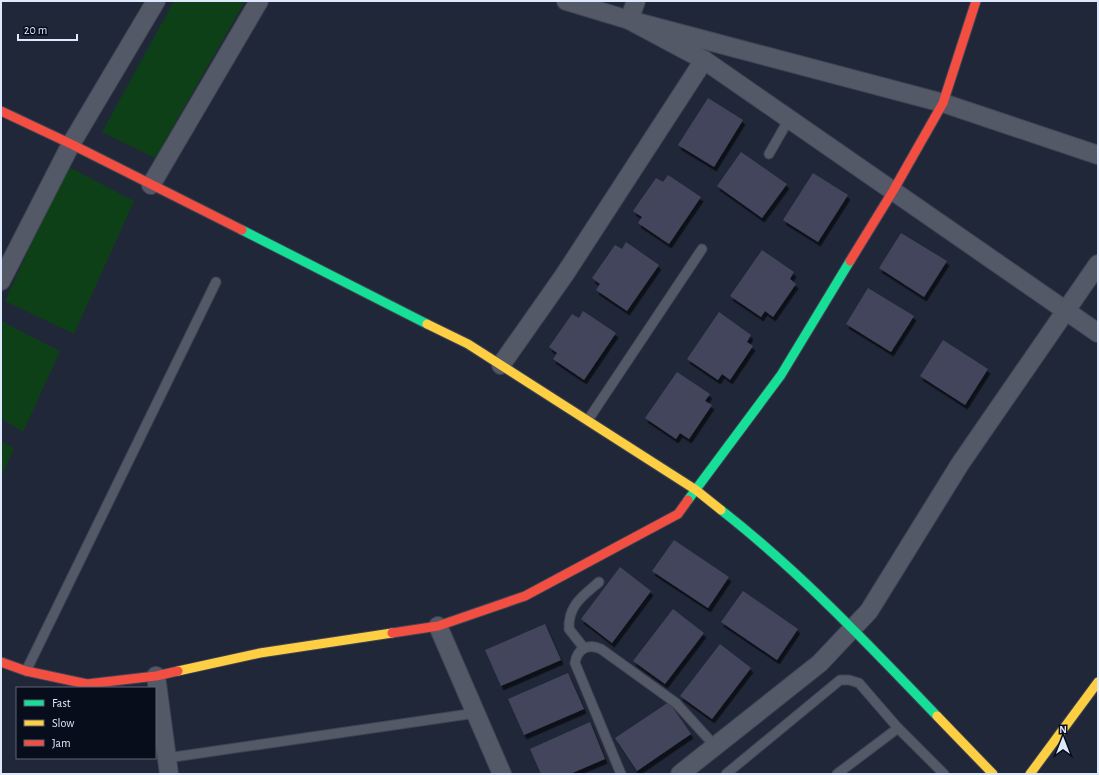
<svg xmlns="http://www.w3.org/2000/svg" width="1099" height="775" viewBox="0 0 1099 775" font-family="'Alegreya Sans',sans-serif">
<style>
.green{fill:#0e4017}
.building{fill:#43455b;filter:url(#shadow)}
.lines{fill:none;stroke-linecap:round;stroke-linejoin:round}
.lane-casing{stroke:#3f4454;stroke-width:11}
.street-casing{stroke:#3f4454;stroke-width:20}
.fast-casing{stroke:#3f4454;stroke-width:11}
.slow-casing{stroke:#3f4454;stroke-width:11}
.jam-casing{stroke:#3f4454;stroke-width:11}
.lane{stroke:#535966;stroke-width:9}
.street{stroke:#535966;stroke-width:18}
.fast{stroke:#16e098;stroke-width:9}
.slow{stroke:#ffcf43;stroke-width:9}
.jam{stroke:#f24e42;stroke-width:9}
</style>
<defs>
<filter id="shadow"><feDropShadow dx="2.5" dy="4.5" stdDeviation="0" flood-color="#0009"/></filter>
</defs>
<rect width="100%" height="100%" fill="#202738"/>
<!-- green -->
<g class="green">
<polygon points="174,1 245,1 155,158 102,132"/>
<polygon points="67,166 134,201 74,334 5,301"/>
<polygon points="1,321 60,351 23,432 1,418"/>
<polygon points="1,441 14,448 1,477"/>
</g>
<!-- building -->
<g class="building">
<polygon points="708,98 743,120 714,167 678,145"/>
<polygon points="741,152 787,184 762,218 717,186"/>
<polygon points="813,173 848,195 818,242 783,220"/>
<polygon points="668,175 701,197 669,244 638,223 642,217 633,211 656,178 663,182"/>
<polygon points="901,233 947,261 924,297 879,268"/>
<polygon points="626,242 659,265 627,311 596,290 600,284 592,278 615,245 622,249"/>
<polygon points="762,250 794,272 790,279 796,284 773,317 765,311 761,317 730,296"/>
<polygon points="868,288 914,316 891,352 846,324"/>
<polygon points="583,311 616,333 584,380 553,359 557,353 549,347 572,314 579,318"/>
<polygon points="719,312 751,335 747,342 753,346 730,380 722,374 718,380 687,359"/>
<polygon points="943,340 988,369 965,405 920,376"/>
<polygon points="677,372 710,394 705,401 712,405 689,439 680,433 676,439 645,418"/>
<polygon points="674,540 729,577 708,608 652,571"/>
<polygon points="620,567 651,591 612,643 581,619"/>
<polygon points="743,591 798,629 777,660 721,622"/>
<polygon points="673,609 704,633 665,684 633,661"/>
<polygon points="545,624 561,660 501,686 485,650"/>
<polygon points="720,644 751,668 712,719 680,696"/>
<polygon points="568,673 584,709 524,735 508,699"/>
<polygon points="669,702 691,734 637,771 615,738"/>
<polygon points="590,722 605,759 570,774 541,774 530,749"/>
</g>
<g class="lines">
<defs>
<g id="lane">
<polyline points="769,154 789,119"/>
<polyline points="588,420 702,249"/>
<path d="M584,648l-15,-19c-1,-24 14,-33 30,-47"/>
<polyline points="26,671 216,282"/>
<polyline points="167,758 476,713"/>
<path d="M621,774l-46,-111c2,-14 13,-20 26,-14l75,54 39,43"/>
<polyline points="726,774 840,680 849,680 859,683 898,728 944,774"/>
<polyline points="837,774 898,728"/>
</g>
<g id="street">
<polyline points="566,1 629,20 704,60 1098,333"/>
<polyline points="636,1 629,20 943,103 1098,155"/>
<polyline points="151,185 259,1"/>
<polyline points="1,281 71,144 156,1"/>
<polyline points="501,365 565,274 704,60"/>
<polyline points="438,626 502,774"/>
<polyline points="156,676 169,774"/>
<polyline points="680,774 820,663 869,611 960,464 1098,264"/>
</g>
<g id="fast">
<polyline points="242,230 427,324"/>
<polyline points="688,500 781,375 850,261"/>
<path d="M721,510c78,61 147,134 216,206"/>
</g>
<g id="slow">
<polyline points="427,324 468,344 696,490 721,510"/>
<polyline points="178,671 260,653 392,633"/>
<polyline points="937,716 993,774"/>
<polyline points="1030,774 1098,682"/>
</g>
<g id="jam">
<polyline points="1,111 71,144 242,230"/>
<polyline points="850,261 893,191 943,103 976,1"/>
<polyline points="392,633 438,626 525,596 678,514 688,500"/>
<polyline points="1,662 26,671 87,684 156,676 178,671"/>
</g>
</defs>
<!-- lane casing -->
<use href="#lane" class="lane-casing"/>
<!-- street casing -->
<use href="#street" class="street-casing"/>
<!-- fast casing -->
<use href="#fast" class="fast-casing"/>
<!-- slow casing -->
<use href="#slow" class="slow-casing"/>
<!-- jam casing -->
<use href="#jam" class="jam-casing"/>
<!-- lane -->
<use href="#lane" class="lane"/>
<!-- street -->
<use href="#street" class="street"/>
<!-- fast -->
<use href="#fast" class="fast"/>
<!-- slow -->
<use href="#slow" class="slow"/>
<!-- jam -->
<use href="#jam" class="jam"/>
</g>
<!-- border -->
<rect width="1099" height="775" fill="none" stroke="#dee9fe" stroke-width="4"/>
<!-- legend -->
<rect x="16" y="687" width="140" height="72" fill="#070d1b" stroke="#5d6576"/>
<rect x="24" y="700" width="20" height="6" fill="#16e098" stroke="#5d6576"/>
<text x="52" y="707" font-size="12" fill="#dee9fe">Fast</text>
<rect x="24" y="720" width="20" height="6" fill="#ffcf43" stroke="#5d6576"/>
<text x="52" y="727" font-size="12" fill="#dee9fe">Slow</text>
<rect x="24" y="740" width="20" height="6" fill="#f24e42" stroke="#5d6576"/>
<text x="52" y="747" font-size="12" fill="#dee9fe">Jam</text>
<!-- north arrow -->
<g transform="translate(1063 739)" stroke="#070d1b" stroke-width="3" paint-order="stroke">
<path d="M0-3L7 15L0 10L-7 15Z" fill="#dee9fe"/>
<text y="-6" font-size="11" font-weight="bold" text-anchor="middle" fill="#dee9fe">N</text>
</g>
<!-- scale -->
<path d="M18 34v6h59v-6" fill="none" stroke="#dee9fe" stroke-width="2"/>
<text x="24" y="34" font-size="12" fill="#dee9fe" stroke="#070d1b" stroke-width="3" paint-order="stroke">20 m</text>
</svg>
